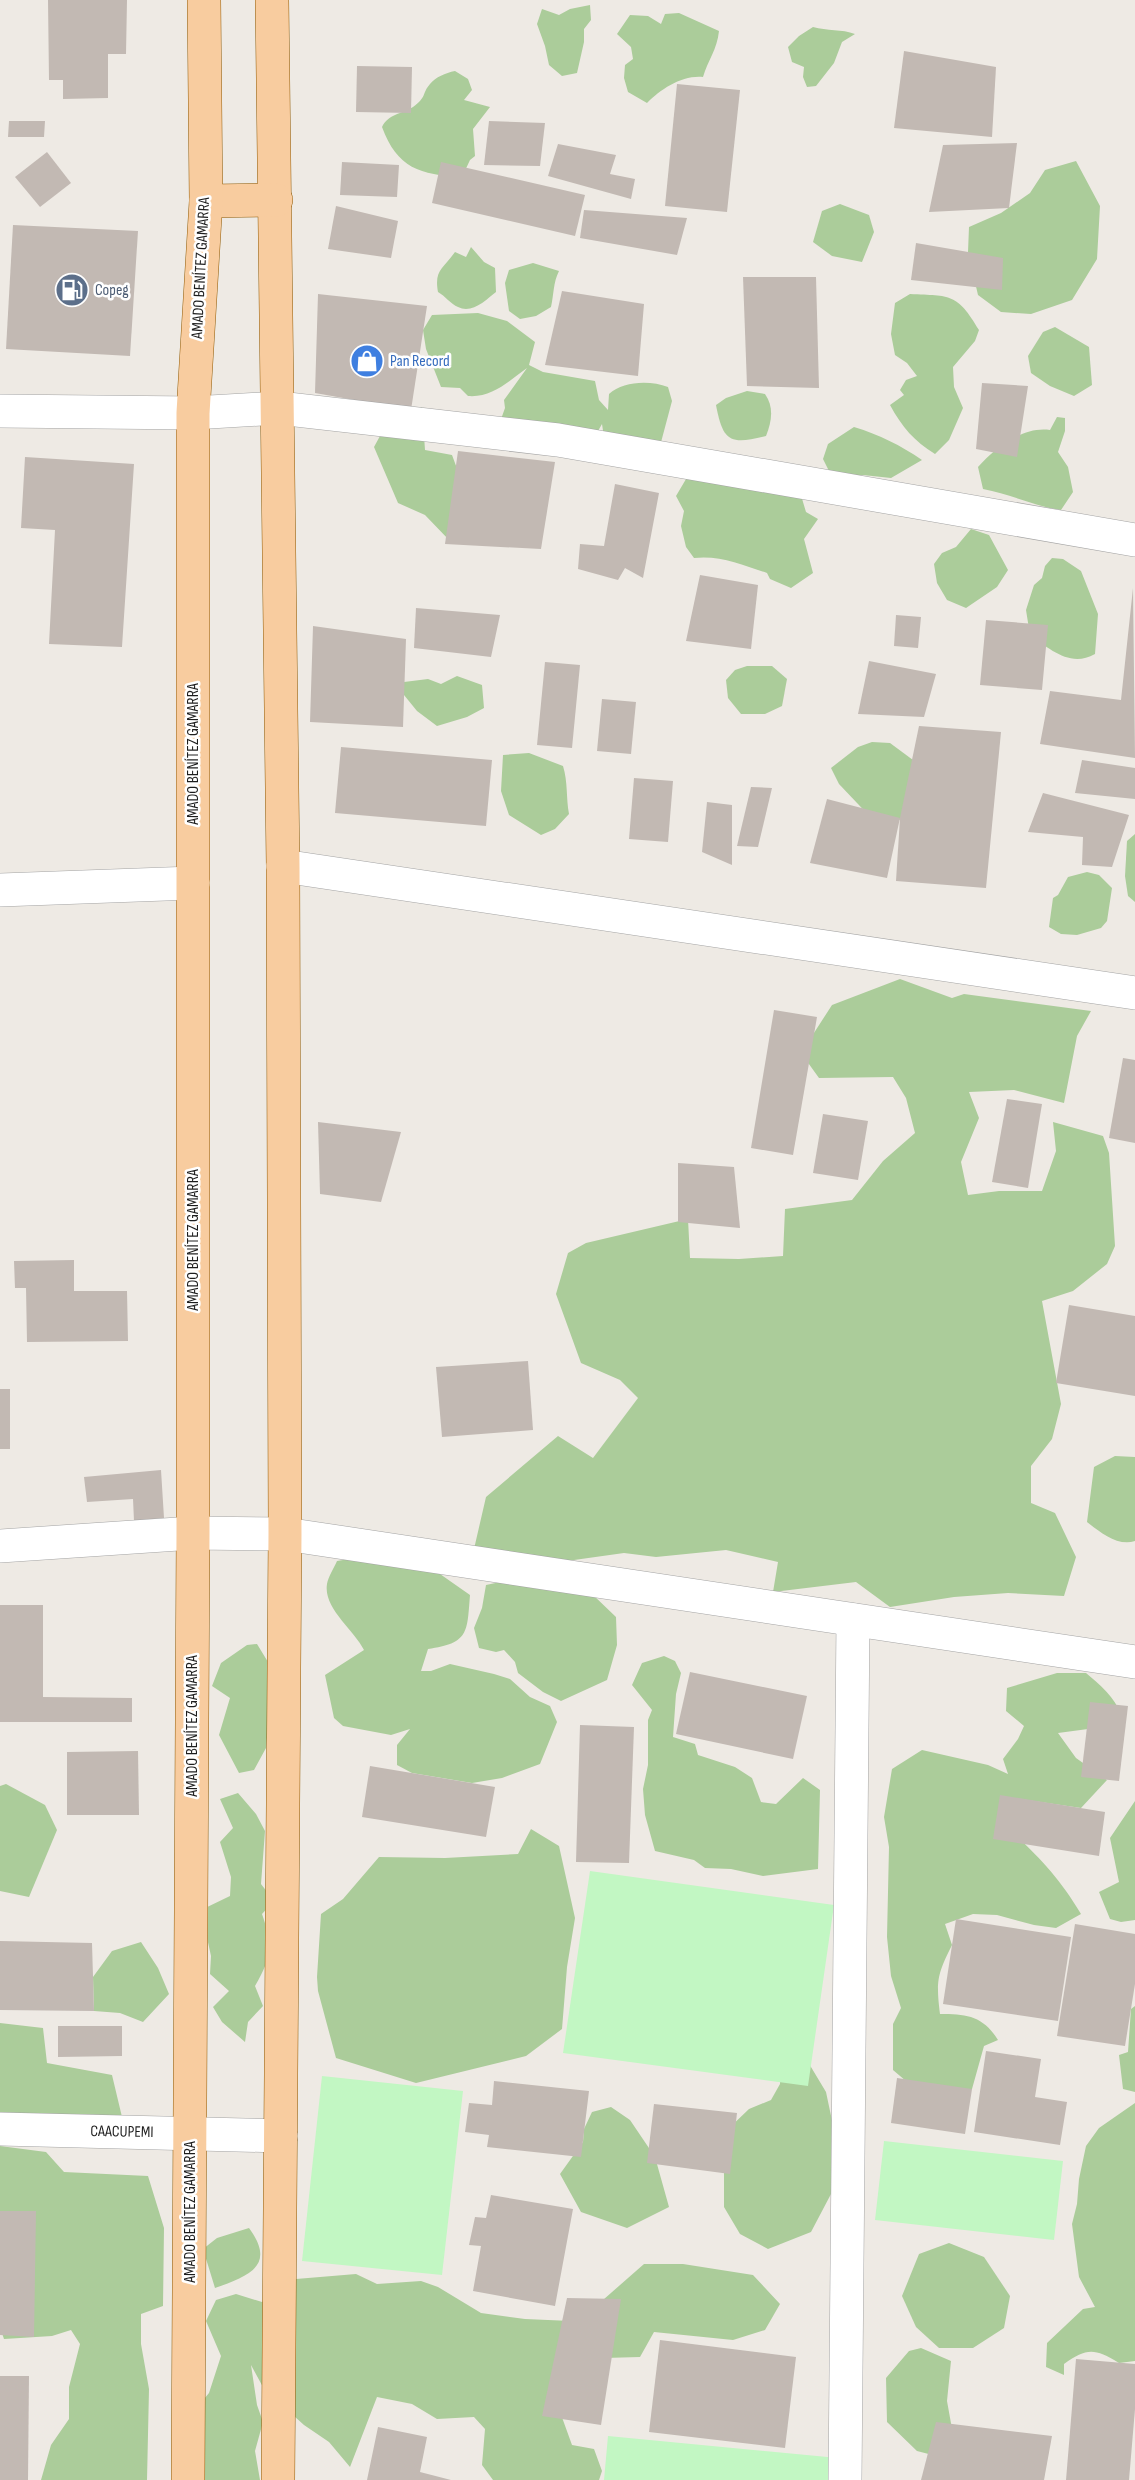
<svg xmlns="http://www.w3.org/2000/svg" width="1135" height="2480" viewBox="0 0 1135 2480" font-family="'Sofia Sans Condensed',sans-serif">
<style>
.forest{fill:#abcc9a}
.park{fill:#c2f7c3}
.building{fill:#c2b9b3}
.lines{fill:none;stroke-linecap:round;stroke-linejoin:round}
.minor-casing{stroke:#a4a4a4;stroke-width:34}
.major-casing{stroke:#905b06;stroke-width:34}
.minor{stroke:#fff;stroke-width:33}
.major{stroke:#f8cc9f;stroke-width:33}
.labels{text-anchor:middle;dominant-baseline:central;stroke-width:5;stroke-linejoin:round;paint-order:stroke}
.street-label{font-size:16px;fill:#1d1d1d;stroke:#fff}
.service-label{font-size:16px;fill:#4e5e75;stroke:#fff;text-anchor:start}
.shop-label{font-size:16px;fill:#366cbe;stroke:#fff;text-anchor:start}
</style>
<rect width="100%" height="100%" fill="#eeeae4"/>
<!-- forest -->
<g class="forest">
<polygon points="590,5 591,20 584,29 584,42 577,73 562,76 549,65 545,46 537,24 542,9 559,15 570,9"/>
<path d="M679,13l40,18c-2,19 -11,29 -16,46 -21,-2 -42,12 -56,26l-19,-11 -4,-14 1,-13 8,-6 -2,-12 -14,-13 13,-19 18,1 13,8 4,-10z"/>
<path d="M813,27c14,4 29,2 42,7l-13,8 -8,21 -18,23 -9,1 -4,-10 1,-10 -12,-5 -4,-15 11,-11z"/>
<path d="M455,71l13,8 4,11 -8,10 26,7 -17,22 2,27 -5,4 -8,17c-42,-2 -65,-9 -80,-50 6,-13 20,-13 31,-20 14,-10 9,-14 17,-23 6,-7 15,-11 25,-13z"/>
<polygon points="1076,161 1100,206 1097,259 1072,300 1031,314 1001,312 978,295 968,252 969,227 1001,213 1030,193 1045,170"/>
<polygon points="840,204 869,215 874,232 862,262 832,256 813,242 822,211"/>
<path d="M471,247l13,15 11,6 1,24c-10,8 -24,22 -38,15 -7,-3 -13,-11 -20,-15 -4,-22 5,-23 17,-40l11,5z"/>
<path d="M533,263l26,8c-6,12 -5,23 -8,36l-15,9 -16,3 -11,-8 -4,-28 4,-13z"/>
<path d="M910,294c41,2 47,-1 69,36l-4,11 -22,26 1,20 9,21 -14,32 -14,14c-21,-13 -33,-27 -45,-49l14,-10 -4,-5 6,-10 11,-4 -10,-13 -12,-8 -4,-21 4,-31z"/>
<path d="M478,313l29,8 28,21 -6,23 14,7 52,9 4,19 9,10 1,-16c14,-13 41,-14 59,-7l4,14 -12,45 -56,-9 -2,-13 -4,7 -98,-9 5,-14 -1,-8 23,-32c-18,13 -35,30 -59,28l-8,-8 -19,-1 -15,-38 -3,-19 9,-15z"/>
<polygon points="1055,327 1089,347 1092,385 1074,396 1050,386 1031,373 1028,356 1043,332"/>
<path d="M747,391l18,3c9,13 7,27 1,42 -36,9 -43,6 -50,-31l10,-7z"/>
<polygon points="422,407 425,450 452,455 462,482 450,541 425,515 398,503 374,447 392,414"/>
<path d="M1057,417l8,1v13l-7,21 10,15 5,25 -12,18c-27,-4 -51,-16 -78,-21l-5,-22c17,-19 45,-41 72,-37z"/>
<path d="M854,427c26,8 46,18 68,33l-31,18 -28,-3 -28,8 -12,-24 5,-15z"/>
<path d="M689,474l111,18 6,20 12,7 -14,20 9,34 -22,15 -21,-9 -3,-6c-24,-8 -47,-18 -73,-15l-8,-11 -5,-21 3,-15 -8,-15z"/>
<polygon points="971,529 989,535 1008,570 997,587 966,608 947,600 937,583 934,564 942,553 956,547"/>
<path d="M1052,558l11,1 18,12 17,43 -3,40c-25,14 -45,-5 -65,-19l-4,-25 8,-25 8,-7 3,-12z"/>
<polygon points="747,666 772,666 787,679 782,706 765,714 741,714 728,698 726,680 735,670"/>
<polygon points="457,676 482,685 484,708 467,717 437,726 417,711 404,695 404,682 428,679 441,684"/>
<polygon points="872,742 890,743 917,763 915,815 892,822 876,823 839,784 831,768 858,747"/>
<path d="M529,753l34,13c5,16 3,32 6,48l-14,15 -14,6 -32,-20 -8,-24 2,-36z"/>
<polygon points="1135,834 1135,902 1128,896 1125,876 1127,841"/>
<polygon points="1087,872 1099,875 1112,888 1107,921 1101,928 1077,935 1061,934 1049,927 1053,898 1058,895 1068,877"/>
<polygon points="900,979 952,998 964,994 1091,1011 1077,1036 1064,1103 1014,1090 969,1092 979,1118 961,1162 968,1195 999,1191 1042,1191 1056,1151 1053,1122 1103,1136 1109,1153 1115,1246 1107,1264 1073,1291 1042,1301 1061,1404 1052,1439 1031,1466 1031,1503 1055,1513 1076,1557 1064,1596 1008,1593 954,1597 890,1607 856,1582 773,1592 778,1562 726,1550 656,1557 624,1553 468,1575 486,1497 558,1436 593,1458 638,1398 620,1380 581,1363 556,1294 568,1253 586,1243 688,1219 690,1258 739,1259 783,1256 785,1209 852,1200 883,1161 915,1133 906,1098 893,1077 819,1078 801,1053 832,1005"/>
<path d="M1115,1456l20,1v84c-17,6 -35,-9 -48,-19l7,-55z"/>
<path d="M355,1558l75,9 40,28c-3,38 -1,48 -42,54l-7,22h10l19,-7 44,10 16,5 20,18 20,9 7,16 -17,42 -38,14 -30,5 -60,-10 -15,-8v-20l13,-16 -19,6 -48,-9 -9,-8 -9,-43 39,-25c-10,-20 -41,-42 -37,-66 1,-7 7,-16 10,-23z"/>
<polygon points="505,1581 591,1593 616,1617 617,1645 607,1680 561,1701 543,1692 518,1673 515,1662 504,1650 496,1652 479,1648 474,1628 482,1608 486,1585"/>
<polygon points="257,1644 268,1662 273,1674 266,1748 254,1770 239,1773 219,1735 230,1698 212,1686 221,1663 247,1645"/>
<polygon points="664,1656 675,1661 681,1673 676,1694 673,1737 695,1744 698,1755 735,1767 752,1778 761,1802 776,1804 803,1778 820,1790 818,1869 763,1876 731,1869 705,1868 694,1860 655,1851 645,1815 643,1789 648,1765 648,1720 652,1710 632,1685 642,1663"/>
<path d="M1057,1673h29c14,12 29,24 35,42l-33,14 -30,4 18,25 31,22 -26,28 -61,-9 -12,29c31,29 51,49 73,86l-25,14 -22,-3 -37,-10 -24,-1 -28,10 7,21c-15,30 -16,36 -12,69 27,0 43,2 58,26l-14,6 -12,43 -28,3 -31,-5 -20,-17v-46l8,-16 -10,-32 -4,-39 2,-90 -5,-30 8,-48 30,-19 66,15 20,9 -5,-15 15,-20 6,-13 -18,-15 1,-23z"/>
<polygon points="6,1784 45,1805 57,1830 29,1897 0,1891 0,1786"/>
<path d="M238,1793l18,21 9,17 -4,53 13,17 -12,13c11,31 9,45 -7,72l8,20 -15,16 -3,20 -23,-20 -9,-15 16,-16 -19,-17 1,-18 -10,-46 29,-14 1,-19 -11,-35 13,-14 -13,-29z"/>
<polygon points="1135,1801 1135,1920 1121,1922 1110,1919 1099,1892 1119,1882 1110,1838"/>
<polygon points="531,1829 559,1846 575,1918 567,1967 562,2029 526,2056 416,2083 336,2058 318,1991 317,1977 321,1914 343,1899 379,1857 445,1858 518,1854"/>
<polygon points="141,1942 158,1968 169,1994 143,2022 120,2013 94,2011 93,1977 112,1951"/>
<polygon points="1135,2006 1135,2092 1123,2089 1119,2055 1128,2052 1131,2009"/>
<polygon points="0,2023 43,2028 47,2063 112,2075 122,2117 0,2129"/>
<polygon points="781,2059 808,2062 826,2092 838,2149 831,2194 811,2232 768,2249 740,2234 724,2207 724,2133 749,2109 771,2100 780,2084"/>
<path d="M1135,2103v258l-16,2c-25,-15 -32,-15 -55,1v11l-18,-8 1,-24 36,-34 12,-2 -16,-30 -7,-53 5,-20 2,-25 7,-33 13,-18z"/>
<polygon points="611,2107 630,2120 655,2157 669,2207 627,2228 581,2212 560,2174 583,2142 584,2129 592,2112"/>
<polygon points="0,2146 46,2152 64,2172 148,2176 164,2228 163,2306 141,2314 141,2344 149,2389 147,2480 41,2480 51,2445 69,2419 69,2387 80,2344 71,2330 52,2336 4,2339 0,2327"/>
<path d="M249,2228c28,38 -1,48 -34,60l-12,-39 14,-11z"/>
<polygon points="949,2243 984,2257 1010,2296 1004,2328 973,2348 939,2348 916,2327 902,2296 919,2254"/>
<polygon points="644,2264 683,2264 753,2275 780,2304 765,2330 733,2340 654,2332 640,2357 604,2358 555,2398 572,2445 594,2449 602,2471 599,2480 493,2480 482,2465 485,2429 474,2417 437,2419 412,2404 377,2397 350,2467 329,2442 304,2425 264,2389 251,2365 257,2405 263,2422 255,2451 260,2480 196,2480 189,2417 209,2393 221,2356 206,2321 216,2300 236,2294 262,2302 296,2279 356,2274 377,2284 421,2281 438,2287 481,2313 525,2319 571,2321 587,2314"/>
<polygon points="921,2348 951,2361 947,2401 954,2440 944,2458 917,2451 887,2422 886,2378 909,2351"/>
</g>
<!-- park -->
<g class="park">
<polygon points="590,1871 834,1905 808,2086 563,2053"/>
<polygon points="322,2076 463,2091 442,2275 302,2261"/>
<polygon points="884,2141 1063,2161 1054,2240 875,2220"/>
<polygon points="608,2436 838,2458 836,2480 604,2480"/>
</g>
<!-- building -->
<g class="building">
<polygon points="48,0 127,0 126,54 108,54 108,98 63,99 63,80 49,80"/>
<polygon points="904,51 996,67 992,137 894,128"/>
<polygon points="357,66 412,67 411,113 356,112"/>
<polygon points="677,84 740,90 727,212 665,206"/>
<polygon points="9,121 45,121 44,137 8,137"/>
<polygon points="489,121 545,123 540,166 484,165"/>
<polygon points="1017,143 1009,208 929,212 943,145"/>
<polygon points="558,144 616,155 610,174 635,179 631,199 548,176"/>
<polygon points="47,152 71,183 40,207 15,177"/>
<polygon points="342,162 399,165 397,197 340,195"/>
<polygon points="441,162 585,195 575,236 432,203"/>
<polygon points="336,206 398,221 391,258 328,249"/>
<polygon points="584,210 687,218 677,255 580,238"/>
<polygon points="13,225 138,231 130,356 6,349"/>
<polygon points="916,243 1003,258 1002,290 911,280"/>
<polygon points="743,277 816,277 819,388 747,386"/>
<polygon points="562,291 644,304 638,376 545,365"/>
<polygon points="318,294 427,306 411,410 315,393"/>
<polygon points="982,383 1028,386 1017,457 976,449"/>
<polygon points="458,451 555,462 541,549 445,544"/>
<polygon points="25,457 134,464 122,647 49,644 55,530 21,528"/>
<polygon points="615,484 659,493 643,578 625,568 618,580 578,569 580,544 604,546"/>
<polygon points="700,575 758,585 751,649 686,641"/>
<polygon points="1133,588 1135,758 1040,744 1050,691 1121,700"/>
<polygon points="416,608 500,615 491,657 414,648"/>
<polygon points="896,615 921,617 918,648 894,646"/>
<polygon points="986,620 1048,625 1042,690 980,685"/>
<polygon points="313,626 406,639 403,727 310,722"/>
<polygon points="869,661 936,674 924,717 858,714"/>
<polygon points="545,662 580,665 572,748 537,745"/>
<polygon points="602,699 636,702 631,754 597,751"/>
<polygon points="919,726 1001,732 986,888 896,881 900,818"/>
<polygon points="341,747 492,760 486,826 335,813"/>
<polygon points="1082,760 1135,768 1135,799 1075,793"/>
<polygon points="634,778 673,781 668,842 629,839"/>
<polygon points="751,787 772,788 758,847 737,846"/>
<polygon points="1043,793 1129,815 1112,867 1082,865 1083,837 1028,832"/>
<polygon points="827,799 900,818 887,878 810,863"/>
<polygon points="707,802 732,805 732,865 702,852"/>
<polygon points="774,1010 817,1017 793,1155 751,1148"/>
<polygon points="1123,1058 1135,1060 1135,1143 1109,1138"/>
<polygon points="1007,1099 1042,1104 1028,1188 992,1182"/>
<polygon points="823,1114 868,1121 858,1180 813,1173"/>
<polygon points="318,1122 401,1132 381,1202 320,1194"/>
<polygon points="678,1163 734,1167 740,1228 678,1222"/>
<polygon points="74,1260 74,1291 127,1291 128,1341 27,1342 26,1288 15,1288 14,1261"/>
<polygon points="1069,1305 1135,1316 1135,1396 1056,1383"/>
<polygon points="528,1361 533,1430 442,1437 436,1367"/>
<rect x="0" y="1389" width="10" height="60"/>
<polygon points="161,1470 164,1518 134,1521 133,1499 87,1502 84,1477"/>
<polygon points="0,1605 43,1605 43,1697 132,1698 132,1722 0,1722"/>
<polygon points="690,1672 807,1696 793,1759 676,1734"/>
<polygon points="1090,1702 1128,1706 1119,1781 1081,1777"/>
<polygon points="580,1725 634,1727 629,1863 576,1862"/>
<polygon points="138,1751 139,1815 67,1815 67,1752"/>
<polygon points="370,1766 495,1787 486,1837 362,1817"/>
<polygon points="1000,1795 1105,1812 1099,1856 993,1839"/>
<polygon points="956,1919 1071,1937 1058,2021 943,2004"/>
<polygon points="1075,1924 1135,1934 1135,1984 1125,2046 1057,2036"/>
<polygon points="0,1941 92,1943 94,2011 0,2010"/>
<polygon points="58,2026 122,2026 122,2056 58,2057"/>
<polygon points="986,2051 1041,2059 1035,2097 1067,2102 1060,2145 974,2132"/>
<polygon points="897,2078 972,2089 965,2134 891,2123"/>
<polygon points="494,2081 589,2091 581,2157 487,2147 489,2135 465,2132 469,2103 492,2105"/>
<polygon points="654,2104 737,2113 730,2174 647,2163"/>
<polygon points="491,2195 573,2209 555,2306 473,2291 481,2246 469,2245 475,2217 486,2218"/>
<polygon points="0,2211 36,2211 34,2337 0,2335"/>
<polygon points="567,2298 621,2299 601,2425 542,2416"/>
<polygon points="660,2340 796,2357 785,2448 649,2432"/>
<polygon points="1076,2359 1135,2364 1135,2409 1129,2480 1066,2480"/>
<polygon points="0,2376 29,2376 28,2480 0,2480"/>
<polygon points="936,2422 1052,2436 1044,2480 921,2480"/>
<polygon points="378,2427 427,2437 420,2472 451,2480 367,2480"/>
</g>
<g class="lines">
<defs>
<g id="minor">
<polyline points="0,411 193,413 279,408 558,440 1135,540"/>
<polyline points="283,866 1135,993"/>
<polyline points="0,890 193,883"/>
<polyline points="0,1546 193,1533 285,1534 1135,1662"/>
<polyline points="0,2129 281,2136"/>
<polyline points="845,2480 853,1620"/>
</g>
<g id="major">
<polyline points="272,0 283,866 285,1534 278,2480"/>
<polyline points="206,201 276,200"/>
<polyline points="188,2480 193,1533 193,413 206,201 204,0"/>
</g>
</defs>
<!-- minor casing -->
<use href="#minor" class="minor-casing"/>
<!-- major casing -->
<use href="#major" class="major-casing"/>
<!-- minor -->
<use href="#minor" class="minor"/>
<!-- major -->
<use href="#major" class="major"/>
</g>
<!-- icons -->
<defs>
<symbol id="fuel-disc" viewBox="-11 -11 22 22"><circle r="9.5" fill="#5c6f8a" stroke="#fff"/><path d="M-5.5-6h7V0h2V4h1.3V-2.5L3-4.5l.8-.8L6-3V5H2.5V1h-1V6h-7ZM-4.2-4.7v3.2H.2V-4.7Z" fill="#fff"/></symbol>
<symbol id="shop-disc" viewBox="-11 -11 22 22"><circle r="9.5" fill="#3f7fe0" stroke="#fff"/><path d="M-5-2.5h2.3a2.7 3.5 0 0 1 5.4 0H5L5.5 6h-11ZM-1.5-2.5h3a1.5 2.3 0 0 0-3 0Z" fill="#fff"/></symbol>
</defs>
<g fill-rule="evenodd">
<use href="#fuel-disc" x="53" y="271" width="38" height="38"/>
<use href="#shop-disc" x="348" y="342" width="38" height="38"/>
</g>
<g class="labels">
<!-- street labels -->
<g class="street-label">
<text transform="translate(201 268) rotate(-87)">AMADO BENÍTEZ GAMARRA</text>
<text transform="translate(193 754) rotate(-90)">AMADO BENÍTEZ GAMARRA</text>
<text transform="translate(193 1240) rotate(-90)">AMADO BENÍTEZ GAMARRA</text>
<text transform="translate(192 1726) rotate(-90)">AMADO BENÍTEZ GAMARRA</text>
<text transform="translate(122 2132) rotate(1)">CAACUPEMI</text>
<text transform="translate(190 2212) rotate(-90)">AMADO BENÍTEZ GAMARRA</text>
</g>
<!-- service labels -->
<g class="service-label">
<text x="95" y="290">Copeg</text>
</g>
<!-- shop labels -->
<g class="shop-label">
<text x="390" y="361">Pan Record</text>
</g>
</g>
</svg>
